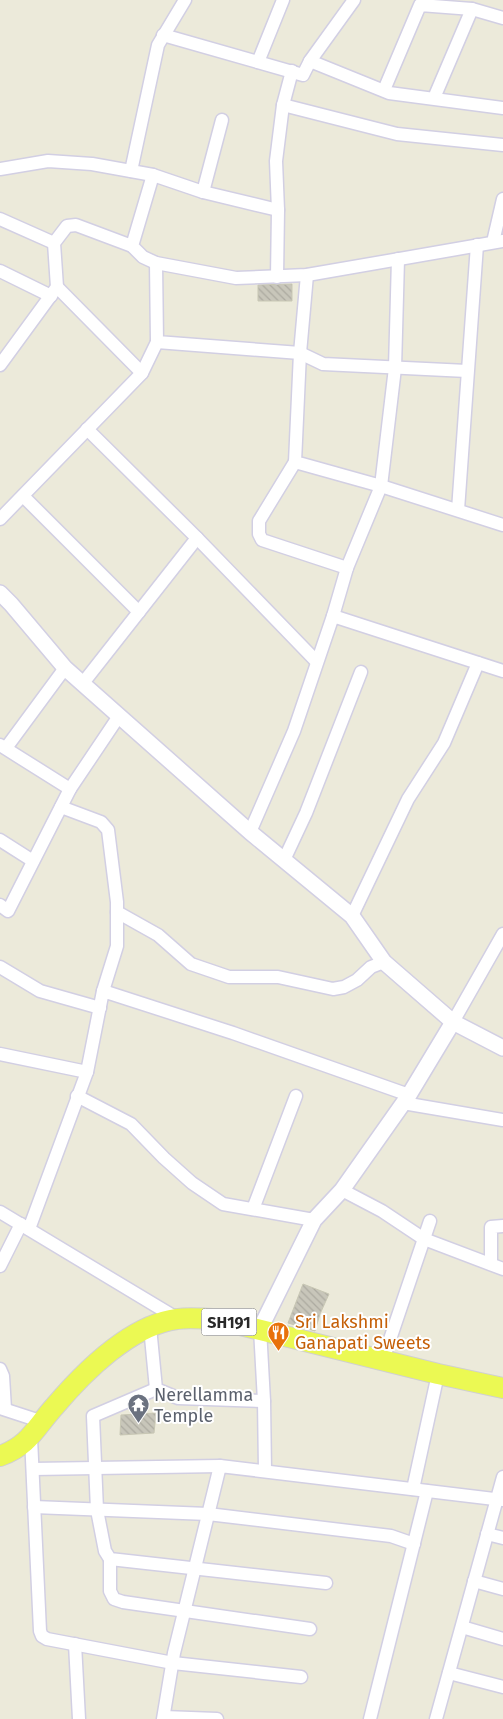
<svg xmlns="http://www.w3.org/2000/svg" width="503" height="1719" viewBox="0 0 503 1719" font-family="'Fira Sans',sans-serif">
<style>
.building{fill:url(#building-back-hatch);stroke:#c8c7b4}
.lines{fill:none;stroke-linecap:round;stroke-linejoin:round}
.minor-casing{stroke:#d2cfe3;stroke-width:15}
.tertiary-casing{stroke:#d2cfe3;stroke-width:18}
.primary-casing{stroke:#d0d0d0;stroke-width:22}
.minor{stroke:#fff;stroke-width:12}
.tertiary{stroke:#fff;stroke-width:15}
.primary{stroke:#ebf953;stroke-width:20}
.labels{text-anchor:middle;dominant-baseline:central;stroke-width:4;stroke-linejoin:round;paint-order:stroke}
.shield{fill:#fff;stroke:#696969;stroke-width:1}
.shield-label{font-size:16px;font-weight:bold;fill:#292929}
.food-label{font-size:18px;fill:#c56008;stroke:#fff;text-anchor:start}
.worship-label{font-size:18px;fill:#5b616d;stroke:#fff;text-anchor:start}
</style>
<defs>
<pattern id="building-back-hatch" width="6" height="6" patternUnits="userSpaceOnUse" patternTransform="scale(1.25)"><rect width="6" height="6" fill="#c8c6ba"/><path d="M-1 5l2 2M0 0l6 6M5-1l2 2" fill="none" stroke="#acaaa0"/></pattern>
</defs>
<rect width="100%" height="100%" fill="#eceada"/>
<!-- building -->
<g class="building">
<polygon points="292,284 292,301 258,301 258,285"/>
<polygon points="303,1284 329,1294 320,1314 315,1331 288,1323"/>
<polygon points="156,1413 154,1433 120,1435 121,1415"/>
</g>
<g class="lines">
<defs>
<g id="minor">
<polyline points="163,35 303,75 310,61 389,93 503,108"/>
<polyline points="310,61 354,0"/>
<polyline points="258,62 283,0"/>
<polyline points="384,90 420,5 472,9 503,18"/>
<polyline points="434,98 472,9"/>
<polyline points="283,105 397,134 503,145"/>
<polyline points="0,169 48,161 92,164 153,175 203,192 278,210 277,277"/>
<polyline points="131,171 158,45 185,0"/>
<polyline points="153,175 132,246 143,257 156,263 236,278 307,275 503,241"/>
<polyline points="203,192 222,120"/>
<polyline points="278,210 276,161 283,105 292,71"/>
<polyline points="0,219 54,243"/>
<polyline points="493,242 503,199"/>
<polyline points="156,263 157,342 300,353 323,364 467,371"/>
<polyline points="0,271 51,296"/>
<polyline points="307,275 300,353 295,462 381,486 395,368 398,259"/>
<polyline points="57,287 54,243 67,226 76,225 132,246"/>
<polyline points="0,365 57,287 142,373"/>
<polyline points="87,429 197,538 317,662"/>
<polyline points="295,462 259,521 259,534 262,540 347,568"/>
<polyline points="23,496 139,612"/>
<polyline points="458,510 477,245"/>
<polyline points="0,519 142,373 157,342"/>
<polyline points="333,616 347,568 381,486 503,525"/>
<polyline points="83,683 197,538"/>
<polyline points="0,745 70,789"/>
<polyline points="6,748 65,668"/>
<polyline points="61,807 101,822 108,830 117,902 117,946 103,991"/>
<polyline points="250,832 294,731 333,616 503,671"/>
<polyline points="0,840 33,861"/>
<polyline points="284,860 306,813 361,672"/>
<polyline points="0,905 8,911 70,789 119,716"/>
<polyline points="117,912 158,935 191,964 229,977 278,977 333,989 344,987 357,980 371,967 384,962"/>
<polyline points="352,916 408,799 444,743 478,663"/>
<polyline points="0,967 40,991 100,1008"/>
<polyline points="453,1022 503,934"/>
<polyline points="0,1054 87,1072"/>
<polyline points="77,1096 131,1124 164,1158 192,1183 223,1204 314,1220"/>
<polyline points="403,1103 503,1120"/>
<polyline points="342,1190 382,1211 424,1239 503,1269"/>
<polyline points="253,1209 296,1096"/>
<polyline points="0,1212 178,1319"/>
<polyline points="29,1229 87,1072 103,991 233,1033 409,1095"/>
<polyline points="491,1264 491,1227 503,1226"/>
<polyline points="0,1266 21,1224"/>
<polyline points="150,1327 156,1389 178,1398 264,1401"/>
<polyline points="260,1329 264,1401 265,1471"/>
<polyline points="383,1360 430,1221"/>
<polyline points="0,1369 3,1376 5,1409"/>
<polyline points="156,1389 93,1416 97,1510 105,1551 110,1559 326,1583"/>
<polyline points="0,1408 43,1422"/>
<polyline points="31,1438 40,1631 42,1636 47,1639 173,1663 301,1677"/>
<polyline points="33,1469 220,1466"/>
<polyline points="413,1489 438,1374"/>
<polyline points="34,1507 208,1514 391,1536 414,1544"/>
<polyline points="487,1534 503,1538"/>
<polyline points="110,1559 110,1591 114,1599 123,1602 310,1629"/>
<polyline points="474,1581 503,1589"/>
<polyline points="462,1627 503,1639"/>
<polyline points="75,1644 79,1719"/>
<polyline points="449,1673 503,1687"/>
<polyline points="164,1717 217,1719"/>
<polyline points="163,1719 174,1653 220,1466 503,1500"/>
<polyline points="370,1719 427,1491"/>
<polyline points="436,1719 503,1477"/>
</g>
<g id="tertiary">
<polyline points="0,593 11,604 65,668 250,832 352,916 384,962 453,1022"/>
<polyline points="260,1329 314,1220 342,1190 409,1095 453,1022 503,1048"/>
</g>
<path id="primary" d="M0,1456c30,-11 35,-28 55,-50 29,-34 76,-81 122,-87 13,-2 26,0 39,0l222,55 65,14"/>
</defs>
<!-- minor casing -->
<use href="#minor" class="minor-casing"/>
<!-- tertiary casing -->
<use href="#tertiary" class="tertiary-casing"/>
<!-- primary casing -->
<use href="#primary" class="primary-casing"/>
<!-- minor -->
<use href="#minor" class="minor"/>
<!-- tertiary -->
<use href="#tertiary" class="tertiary"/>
<!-- primary -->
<use href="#primary" class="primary"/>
</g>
<!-- icons -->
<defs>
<symbol id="restaurant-pin" viewBox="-11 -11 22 30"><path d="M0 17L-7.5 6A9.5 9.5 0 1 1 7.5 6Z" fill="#e8710a" stroke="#fff"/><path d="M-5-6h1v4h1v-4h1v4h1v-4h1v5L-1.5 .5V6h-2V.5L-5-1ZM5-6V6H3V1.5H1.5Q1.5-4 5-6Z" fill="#fff"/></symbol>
<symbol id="temple-pin" viewBox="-11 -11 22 30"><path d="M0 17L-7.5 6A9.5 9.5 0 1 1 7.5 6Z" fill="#6b7280" stroke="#fff"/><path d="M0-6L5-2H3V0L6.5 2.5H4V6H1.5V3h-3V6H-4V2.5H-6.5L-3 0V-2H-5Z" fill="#fff"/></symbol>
</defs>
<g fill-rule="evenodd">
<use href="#restaurant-pin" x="266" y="1320" width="25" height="34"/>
<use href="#temple-pin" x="126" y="1392" width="25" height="34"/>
</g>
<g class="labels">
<!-- shield labels -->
<rect class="shield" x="201.5" y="1308.5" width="55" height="27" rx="4"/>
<g class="shield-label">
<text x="229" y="1322">SH191</text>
</g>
<!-- food labels -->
<g class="food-label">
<text x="295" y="1322">Sri Lakshmi<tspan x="295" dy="21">Ganapati Sweets</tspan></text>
</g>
<!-- worship labels -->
<g class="worship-label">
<text x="154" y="1395">Nerellamma<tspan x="154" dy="21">Temple</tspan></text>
</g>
</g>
</svg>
